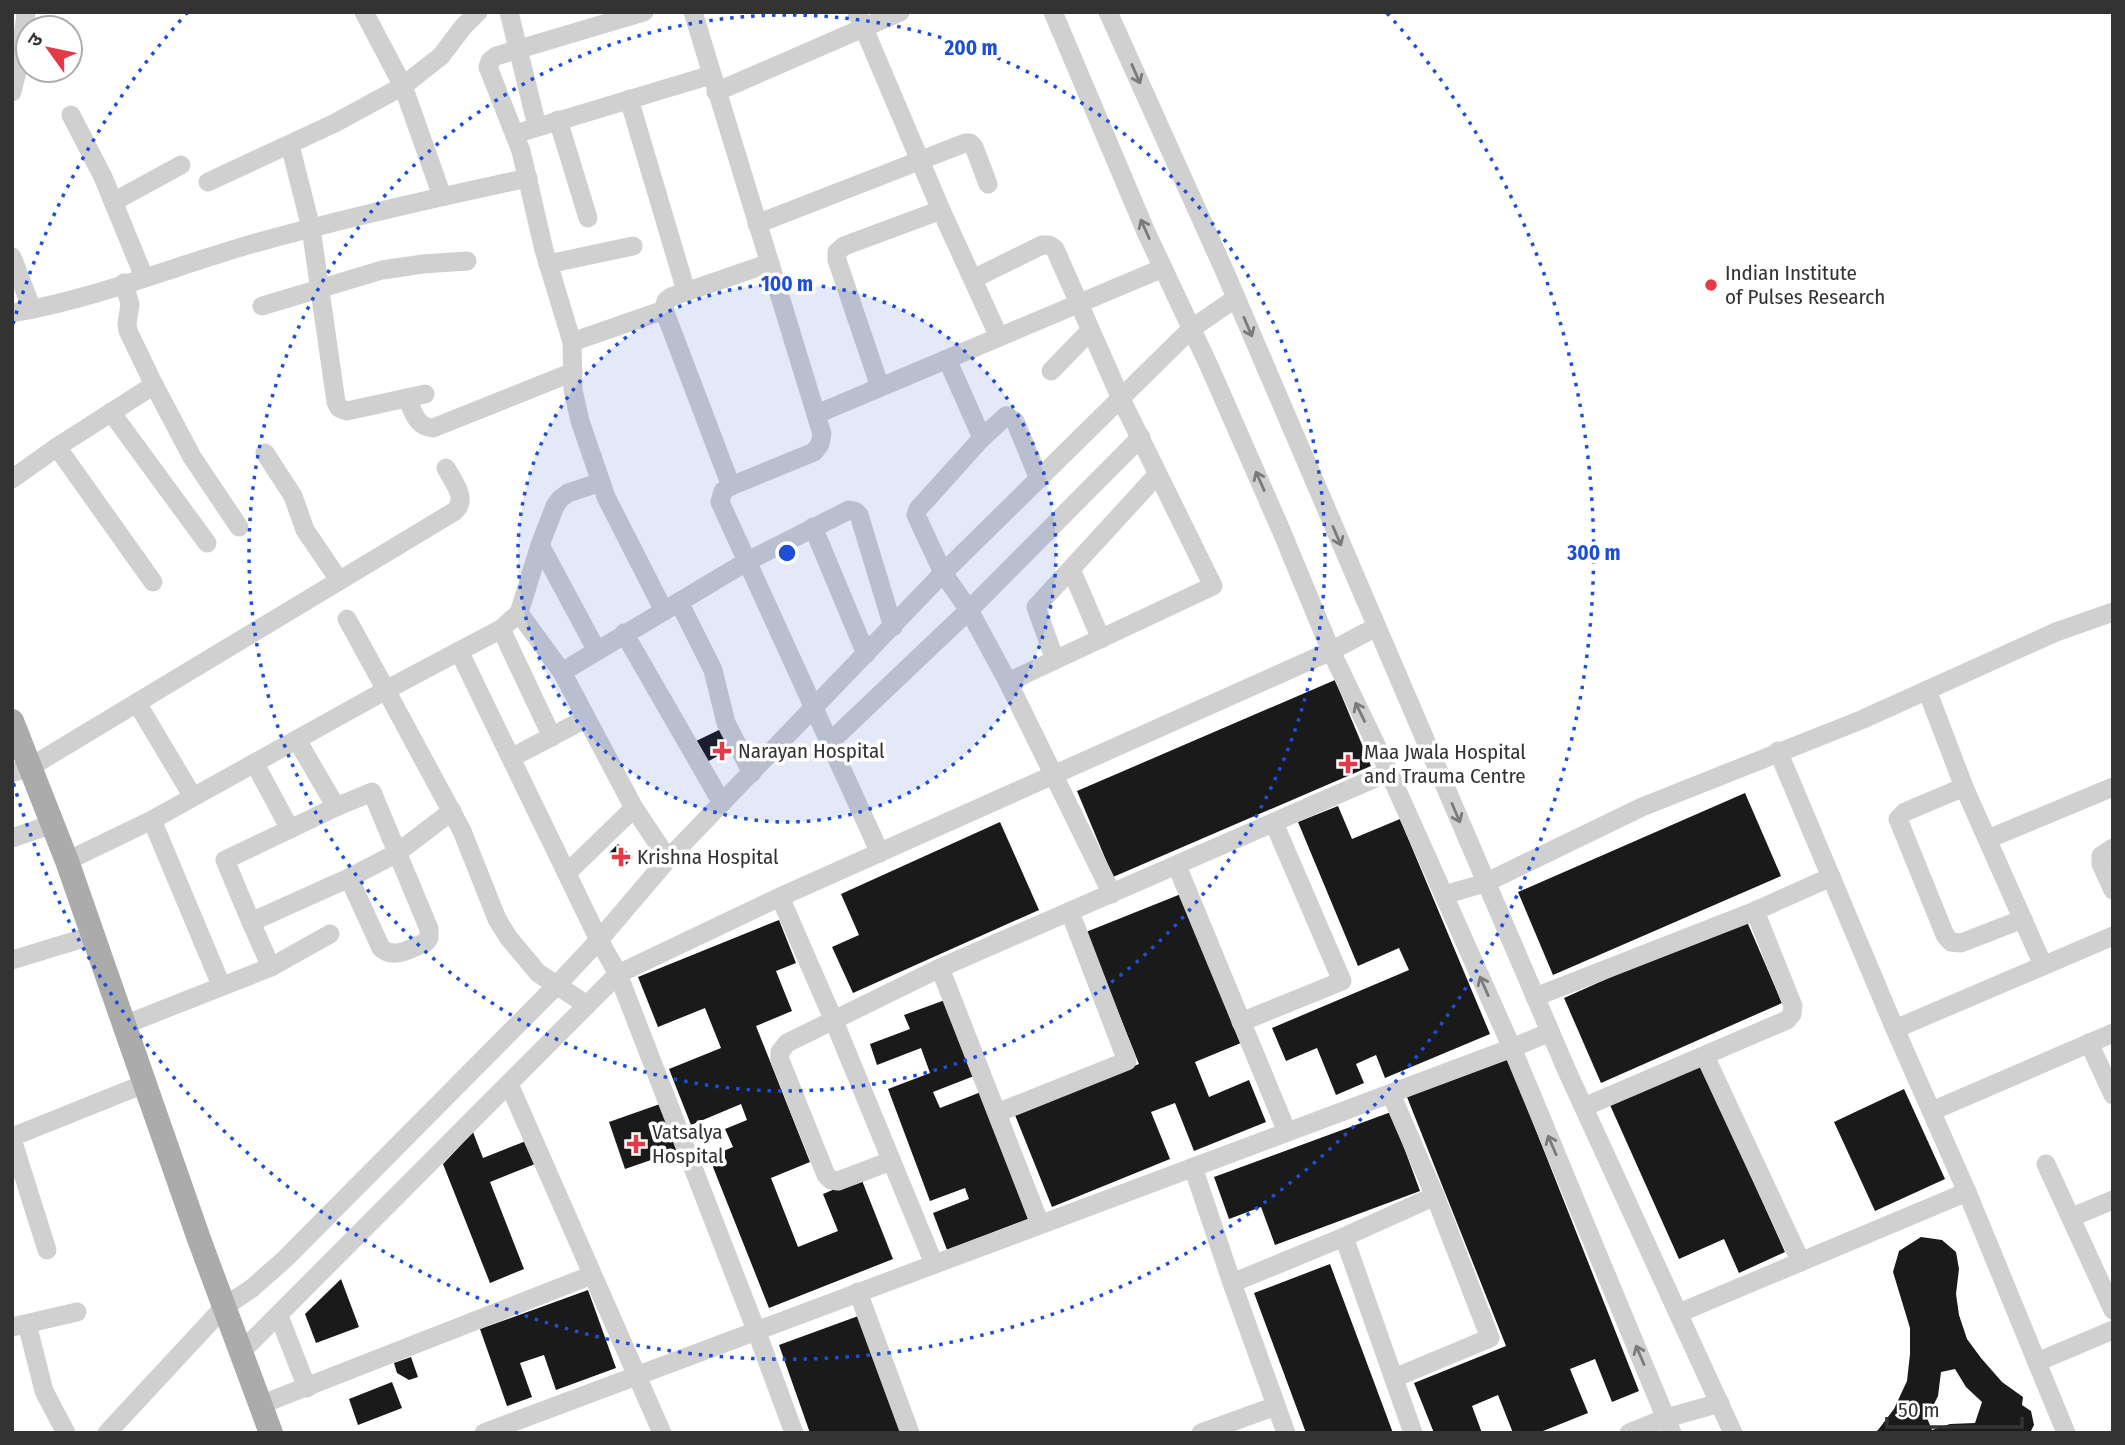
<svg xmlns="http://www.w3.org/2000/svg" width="2125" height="1445" viewBox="0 0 2125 1445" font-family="'Fira Sans Condensed','Noto Sans Devanagari',sans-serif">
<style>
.building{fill:#1a1a1a;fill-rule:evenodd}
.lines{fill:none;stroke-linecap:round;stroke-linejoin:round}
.minor{stroke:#d0d0d0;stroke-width:19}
.major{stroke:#ababab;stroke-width:24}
.oneway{stroke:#7a7a7a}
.ring{fill:none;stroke:#1d4ed8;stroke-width:3.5;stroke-dasharray:3.5 7}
.poi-dot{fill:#e63946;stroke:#fff;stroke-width:2.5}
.labels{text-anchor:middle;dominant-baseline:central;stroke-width:7;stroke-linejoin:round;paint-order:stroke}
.poi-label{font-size:21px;fill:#333;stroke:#fff;text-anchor:start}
.centre{fill:#1d4ed8;stroke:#fff;stroke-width:3.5}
.ring-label{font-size:21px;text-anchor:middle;font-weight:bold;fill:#1d4ed8;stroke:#fff;stroke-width:7;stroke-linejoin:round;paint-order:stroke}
</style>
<rect width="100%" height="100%" fill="#fff"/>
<!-- building -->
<g class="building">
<polygon points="1335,680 1371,766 1113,877 1077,791"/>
<polygon points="723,728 733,748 703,764 692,743"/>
<polygon points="1745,793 1781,876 1553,975 1518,892"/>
<polygon points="1338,806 1352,839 1400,819 1490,1034 1385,1078 1376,1055 1356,1064 1364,1083 1336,1095 1317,1048 1286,1061 1272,1028 1409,970 1399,948 1358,966 1298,822"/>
<polygon points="1000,822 1039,910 853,993 832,947 859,935 841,894"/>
<polygon points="618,844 633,857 624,867 609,853"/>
<polygon points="1181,894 1241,1043 1195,1062 1209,1097 1249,1080 1266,1122 1194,1151 1175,1103 1151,1112 1170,1159 1052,1207 1015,1115 1139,1064 1086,932"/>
<polygon points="1745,917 1782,1003 1601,1083 1564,998"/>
<polygon points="779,920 796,963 776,971 792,1011 756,1026 810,1162 771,1178 798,1247 838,1231 823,1194 861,1178 893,1259 769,1308 709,1157 733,1147 725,1129 747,1120 741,1104 691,1125 669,1069 721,1048 705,1008 658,1027 638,977"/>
<polygon points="945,1000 974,1076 933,1092 940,1108 981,1092 1028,1219 947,1250 933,1213 969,1199 965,1188 930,1201 888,1089 930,1073 921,1048 877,1065 870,1044 910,1029 904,1015"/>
<polygon points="1507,1057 1639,1391 1612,1402 1595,1359 1570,1369 1588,1413 1538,1433 1513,1433 1498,1395 1472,1406 1482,1433 1434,1433 1414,1383 1506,1346 1407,1097"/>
<polygon points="1701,1064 1785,1252 1739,1273 1724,1239 1679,1259 1610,1105"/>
<polygon points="1904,1089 1945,1179 1875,1211 1834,1122"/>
<polygon points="660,1104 677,1151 625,1169 609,1122"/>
<polygon points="1391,1112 1420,1191 1275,1245 1261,1207 1229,1219 1214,1177"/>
<polygon points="473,1132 483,1158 526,1141 535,1164 490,1182 524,1269 490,1283 443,1164"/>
<path d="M1921,1237l21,3 14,12 3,17 -3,25 3,21 8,24 14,19 21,24 21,15 -1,8 9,6 3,14 -4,8h-157l5,-3 16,-21 13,-28 3,-27v-26l-17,-56 6,-21zM1955,1369l11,18 16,15 -7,21 -25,1 -18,6 -5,-12 11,-22 3,-24z"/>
<polygon points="1330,1264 1393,1433 1306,1433 1254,1293"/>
<polygon points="341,1279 359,1327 316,1343 305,1314"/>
<polygon points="588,1290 616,1368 556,1390 544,1355 520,1363 532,1397 507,1406 480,1329"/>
<polygon points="861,1315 903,1433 810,1433 779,1345"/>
<polygon points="411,1357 418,1377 409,1380 397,1373 394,1363"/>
<polygon points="392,1382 402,1408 358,1425 349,1399"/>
</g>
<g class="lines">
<!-- minor -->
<g class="minor">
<polyline points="364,12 403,86 442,196"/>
<polyline points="509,12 537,126"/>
<polyline points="644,12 496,56 490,61 488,67 521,151 544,250 572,342 573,390 580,421 606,497 664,611"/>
<polyline points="693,12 822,434 820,444 814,452 731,486 723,491 720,502 880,853"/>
<polyline points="857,12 941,210 999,337"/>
<polyline points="1053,12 1146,232 1210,368 1281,530 1331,651 1389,772 1512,1048 1672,1433"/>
<polyline points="1108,12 1225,272 1567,1071 1733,1433"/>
<polyline points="12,92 21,55 26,12"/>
<polyline points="716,92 900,12"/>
<polyline points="629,99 686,291"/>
<polyline points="71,115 103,177 144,277"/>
<polyline points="558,120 588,218"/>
<polyline points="515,134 711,75"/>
<polyline points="290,145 311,228 336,402 339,408 347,411 425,394"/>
<polyline points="208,182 335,123 403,86 441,56 463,27 478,12"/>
<polyline points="113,202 181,165"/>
<polyline points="757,224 965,143 970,143 974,147 988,184"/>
<polyline points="12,257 32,309"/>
<polyline points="548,264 633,246"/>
<polyline points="973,279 1042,245 1049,245 1055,249 1121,399 1213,586 1008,682 969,610 943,573 916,515 918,509 982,438 1006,416 1015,421 1039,479"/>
<polyline points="124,283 130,304 127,324 128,331 154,385 192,457 239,527"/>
<polyline points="262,306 382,270 423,264 467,261"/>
<path d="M12,313c81,-14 158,-45 236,-68 92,-26 186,-47 280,-67"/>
<polyline points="572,342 664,310"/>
<polyline points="947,359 982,438"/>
<polyline points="1051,371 1090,331"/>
<polyline points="880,387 837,260 837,252 844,246 941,210"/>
<path d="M407,398c6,13 9,29 26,30l140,-56"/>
<polyline points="111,412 207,543"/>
<polyline points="817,414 1163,268"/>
<polyline points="57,447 153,582"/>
<polyline points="265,453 293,496 305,530 339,580"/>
<polyline points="12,479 57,447 154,385"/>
<polyline points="731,486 664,310 666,301 671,297 770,263"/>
<polyline points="813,527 866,654"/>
<polyline points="540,545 597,651"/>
<polyline points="1071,569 1101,639"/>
<polyline points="679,602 713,670 726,723 752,773"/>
<polyline points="519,613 540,545 555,506 560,499 568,493 601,482"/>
<polyline points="347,619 386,690 501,629 519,613 562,672 634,808 668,859"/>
<polyline points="501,629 552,737"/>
<polyline points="624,633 722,803"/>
<polyline points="459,651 599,940 618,974 756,1330 794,1433"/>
<polyline points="1055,660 1036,607 1158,474"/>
<polyline points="562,672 746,562 849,510 855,511 859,515 893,627"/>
<polyline points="1008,682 1112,894"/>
<polyline points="1927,690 1964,787 2043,965"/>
<polyline points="137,703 193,797"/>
<polyline points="297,740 336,807"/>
<polyline points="830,742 969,610 1141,437"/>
<polyline points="1778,751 1895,1029 1967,1192 2066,1433"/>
<polyline points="511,758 585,719"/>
<polyline points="255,764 290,829"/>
<path d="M12,773l20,-7 423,-255c13,-12 -2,-30 -9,-43"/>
<polyline points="1964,787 1905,812 1898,819 1945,935 1951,942 1961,943 2023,919"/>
<polyline points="152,820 221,985"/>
<polyline points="12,838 53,824"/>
<polyline points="1988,839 2113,787"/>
<polyline points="2113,848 2101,856 2101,864 2113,890"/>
<polyline points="67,861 152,820 386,690 462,831 497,919 508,937 538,973 587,1005"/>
<polyline points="1177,866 1287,1132"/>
<polyline points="567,873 634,808"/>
<polyline points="1444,895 1485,883 1642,807 1861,720 2056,632 2113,612"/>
<polyline points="780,897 834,1021 934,1264"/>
<path d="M251,922l-26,-62 111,-53 36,-15 57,137v9l-3,4c-14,6 -32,18 -45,6l-32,-70"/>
<polyline points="12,960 94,935"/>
<polyline points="271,967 251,922 349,878 397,853 452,811"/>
<polyline points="940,968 1040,1224"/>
<polyline points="1535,997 1755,911 1831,877"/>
<polyline points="1241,1022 1342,981 1274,823"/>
<polyline points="124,1025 271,967 330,934"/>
<polyline points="1895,1029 2113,936"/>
<polyline points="2089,1043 2113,1095"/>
<polyline points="1705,1056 1801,1262"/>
<polyline points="509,1084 662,1433"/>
<polyline points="1391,1094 1435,1196 1490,1338 1394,1378"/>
<polyline points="1584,1107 1787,1020 1792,1014 1793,1006 1755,911"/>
<polyline points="1932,1111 2113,1033"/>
<polyline points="997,1113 1127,1061 1070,912"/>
<polyline points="12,1137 144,1084"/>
<polyline points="12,1139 47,1250"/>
<polyline points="891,1161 838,1181 831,1180 826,1175 780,1060 780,1052 787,1043 940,968 1389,772"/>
<polyline points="2046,1164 2113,1310"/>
<polyline points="1193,1167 1232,1283 1286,1433"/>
<polyline points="2072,1217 2113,1200"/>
<polyline points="1344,1237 1413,1433"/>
<polyline points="1232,1283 1344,1237 1435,1196"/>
<polyline points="858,1292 910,1433"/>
<polyline points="1679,1313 1967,1192"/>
<polyline points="279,1316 307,1388"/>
<polyline points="27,1324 44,1391 66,1433"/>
<polyline points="12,1327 77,1312"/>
<polyline points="240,1353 618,974 780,897 1331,651 1376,627"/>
<polyline points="2037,1362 2113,1330"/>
<polyline points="260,1405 592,1275"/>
<polyline points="107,1433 224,1307 251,1289 285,1259 556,986 599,940 668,859 943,573 1191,329 1236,298"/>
<polyline points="484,1433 1512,1048 1550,1032"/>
<polyline points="1201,1433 1276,1406"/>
<polyline points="1629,1433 1666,1418 1720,1403"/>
</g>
<!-- major -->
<polyline class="major" points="12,721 67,861 199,1239 271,1433"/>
</g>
<!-- one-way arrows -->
<defs><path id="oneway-shaft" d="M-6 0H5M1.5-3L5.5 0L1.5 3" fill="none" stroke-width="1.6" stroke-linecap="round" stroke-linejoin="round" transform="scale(1.75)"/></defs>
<g class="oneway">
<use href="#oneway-shaft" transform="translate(1136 74) rotate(66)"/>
<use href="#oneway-shaft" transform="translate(1145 229) rotate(-114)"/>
<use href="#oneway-shaft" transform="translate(1248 327) rotate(67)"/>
<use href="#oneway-shaft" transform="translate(1260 481) rotate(-114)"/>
<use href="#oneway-shaft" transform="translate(1337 536) rotate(67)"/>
<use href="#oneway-shaft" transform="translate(1360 712) rotate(-116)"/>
<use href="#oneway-shaft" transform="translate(1456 813) rotate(67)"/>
<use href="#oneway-shaft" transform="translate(1484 986) rotate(-114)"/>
<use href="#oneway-shaft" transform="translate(1552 1145) rotate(-113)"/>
<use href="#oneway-shaft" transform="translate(1640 1355) rotate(-113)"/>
</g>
<!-- distance rings -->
<circle cx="787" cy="553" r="269" fill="#1d4ed8" fill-opacity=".12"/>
<g class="ring">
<circle cx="787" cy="553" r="269"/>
<circle cx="787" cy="553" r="538"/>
<path d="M13 324A807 807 0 0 1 187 13M1387 13A807 807 0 1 1 13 782"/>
</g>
<!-- markers -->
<g class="poi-dot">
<circle cx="1711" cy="285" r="7"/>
<path d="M718.5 740.5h7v7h7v7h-7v7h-7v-7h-7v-7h7z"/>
<path d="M1344.5 753.5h7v7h7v7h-7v7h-7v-7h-7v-7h7z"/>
<path d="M617.5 846.5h7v7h7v7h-7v7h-7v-7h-7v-7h7z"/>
<path d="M632.5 1133.5h7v7h7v7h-7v7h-7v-7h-7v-7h7z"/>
</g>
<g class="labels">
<!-- poi labels -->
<g class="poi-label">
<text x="1725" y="273">Indian Institute<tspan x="1725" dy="24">of Pulses Research</tspan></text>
<text x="738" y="751">Narayan Hospital</text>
<text x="1364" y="752">Maa Jwala Hospital<tspan x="1364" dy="24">and Trauma Centre</tspan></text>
<text x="637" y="857">Krishna Hospital</text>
<text x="652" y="1132">Vatsalya<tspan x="652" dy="24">Hospital</tspan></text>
</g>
</g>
<circle cx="787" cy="553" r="10" class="centre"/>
<g class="ring-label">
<text x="971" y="55">200 m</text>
<text x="787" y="291">100 m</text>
<text x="1594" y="560">300 m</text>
</g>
<!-- border -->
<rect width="2125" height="1445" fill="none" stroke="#333333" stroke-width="28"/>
<!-- north arrow -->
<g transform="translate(49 49) rotate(303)"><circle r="33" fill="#ffffff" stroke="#adadad" stroke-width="2"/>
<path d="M0-5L12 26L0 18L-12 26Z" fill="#e63946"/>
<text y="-10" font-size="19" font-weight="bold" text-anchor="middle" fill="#333333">उ</text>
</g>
<!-- scale -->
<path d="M1887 1417v10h135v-10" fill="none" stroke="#333333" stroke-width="3.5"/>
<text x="1898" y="1417" font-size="21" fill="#333333" stroke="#ffffff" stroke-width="5" paint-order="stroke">50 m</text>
</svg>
